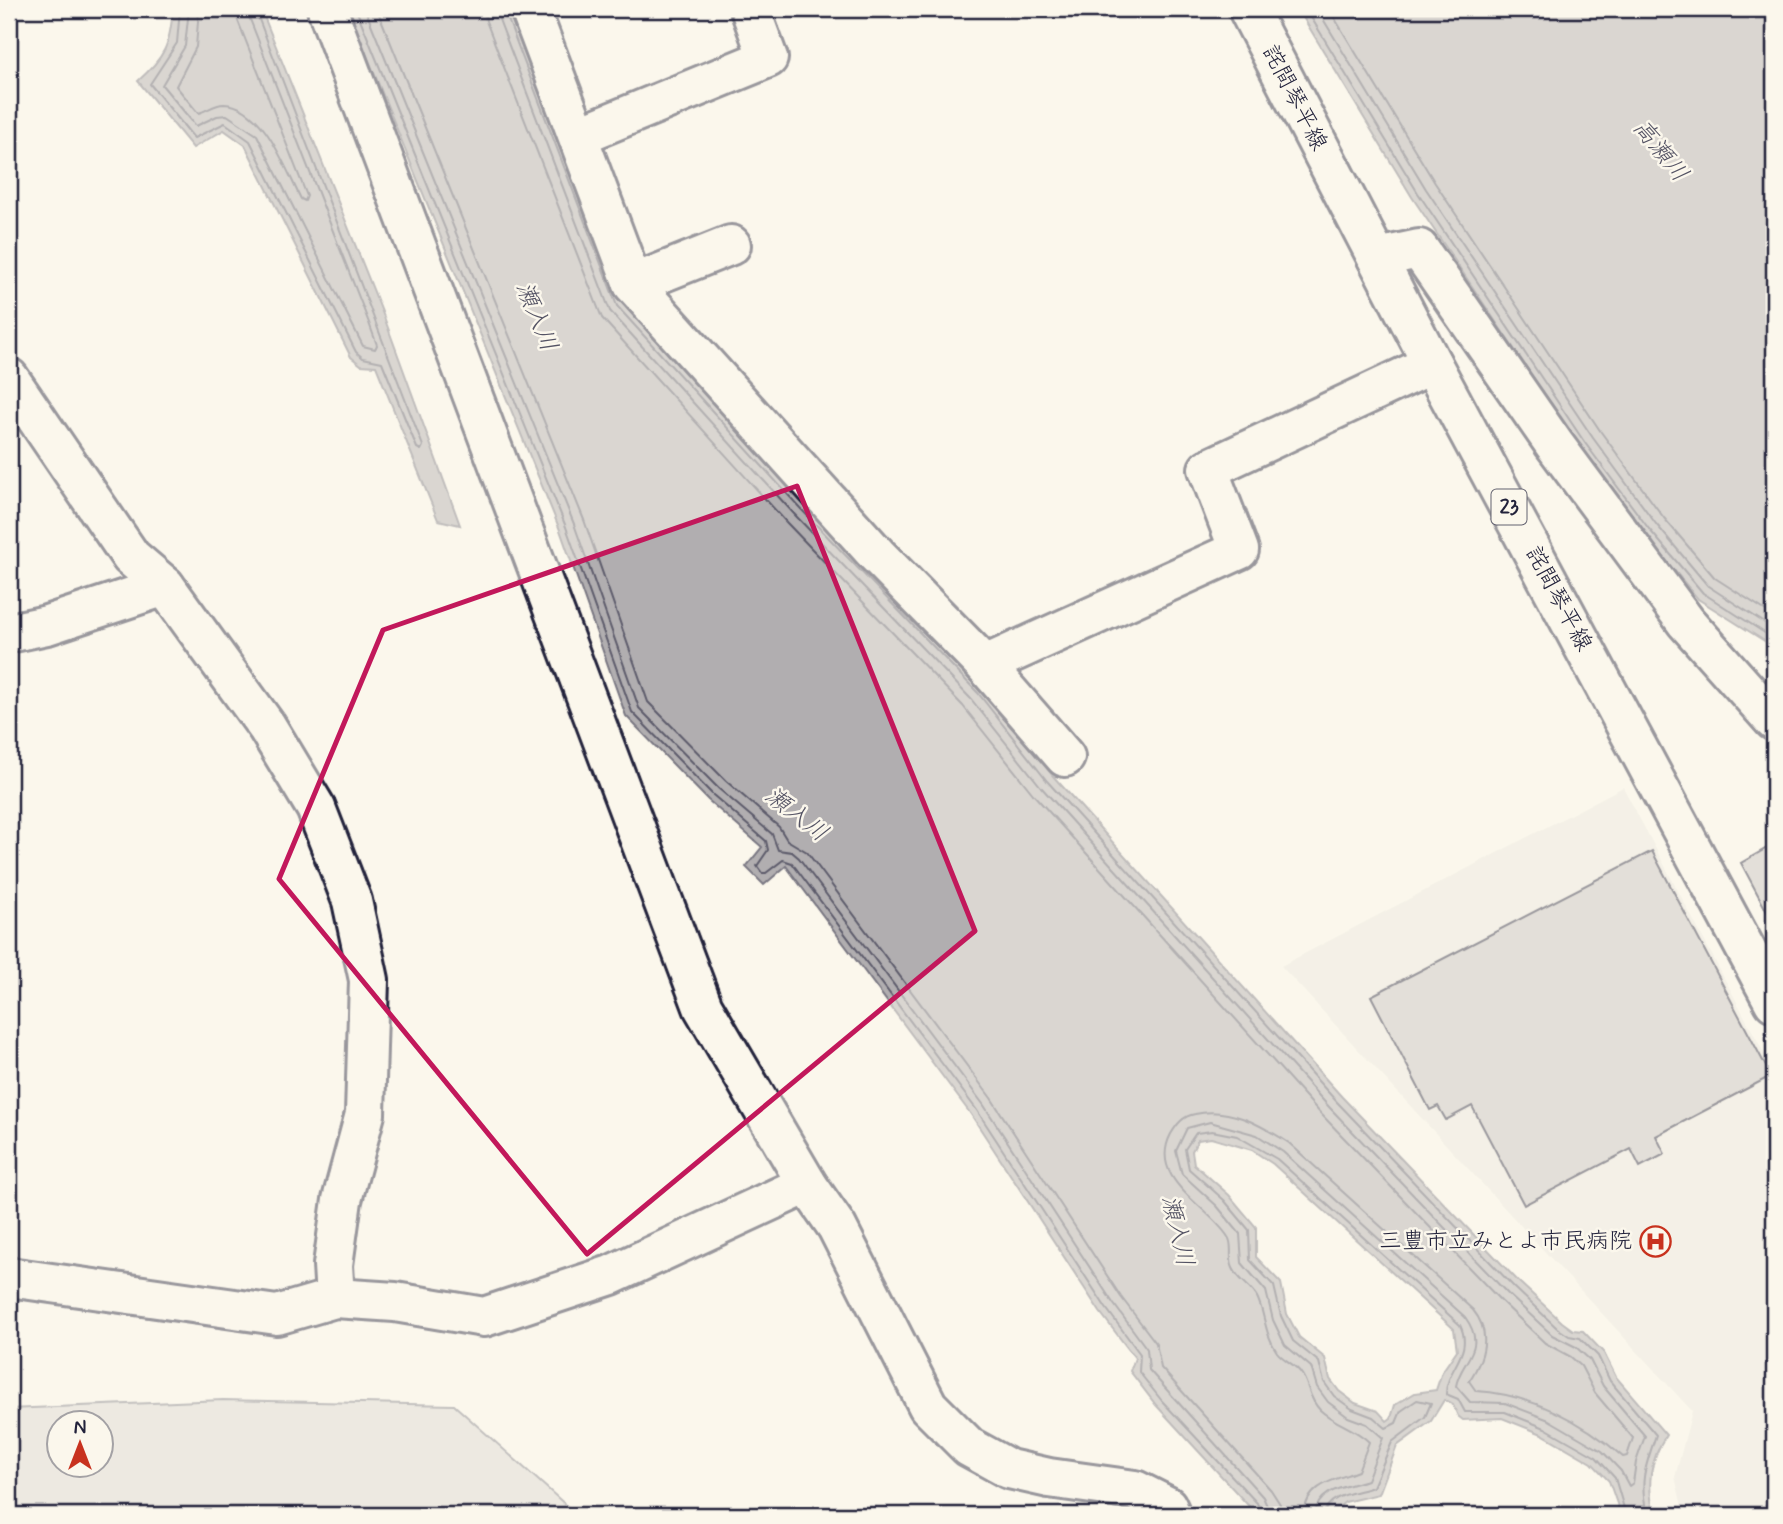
<svg xmlns="http://www.w3.org/2000/svg" width="1783" height="1524" viewBox="0 0 1783 1524" font-family="Mynerve,'Klee One',sans-serif">
<style>
.built{fill:#ebe7df}
.green{fill:#dbd8d3;stroke:#7e7d87;stroke-width:2;fill-rule:evenodd}
.water{fill:#b1aeb0;stroke:#787681;stroke-width:2;fill-rule:evenodd}
.lines{fill:none;stroke-linecap:round;stroke-linejoin:round}
.shore{stroke:#5b5a6a;stroke-width:2}
.building{fill:#c6c2c0;stroke:#22223b;stroke-width:2}
.minor-casing{stroke:#22223b;stroke-width:44}
.major-casing{stroke:#22223b;stroke-width:44}
.minor{stroke:#fbf7ec;stroke-width:38}
.major{stroke:#fbf7ec;stroke-width:38}
.marked{fill:none;stroke:#c2185b;stroke-width:5;stroke-linejoin:round}
.labels{text-anchor:middle;dominant-baseline:central;stroke-width:5;stroke-linejoin:round;paint-order:stroke}
.shield{fill:#fbf7ec;stroke:#636270;stroke-width:2}
.shield-label{font-size:21px;font-weight:bold;fill:#22223b}
.street-label{font-size:23px;fill:#22223b;stroke:#fbf7ec}
.poi-label{font-size:23px;fill:#22223b;stroke:#fbf7ec;text-anchor:end}
.water-label{font-size:24px;font-style:italic;fill:#545364;stroke:#fbf7ec}
</style>
<rect width="100%" height="100%" fill="#fbf7ec"/>
<filter id="ink" filterUnits="userSpaceOnUse"><feTurbulence type="fractalNoise" baseFrequency=".0143" numOctaves="2"/><feDisplacementMap in="SourceGraphic" scale="14" xChannelSelector="R" yChannelSelector="G"/><feConvolveMatrix kernelMatrix="1 2 1 2 8 2 1 2 1" color-interpolation-filters="sRGB"/></filter>
<g filter="url(#ink)">
<!-- built -->
<polygon class="built" points="1623,787 1774,1072 1774,1515 1684,1515 1675,1477 1692,1411 1281,966"/>
<!-- green -->
<path class="green" d="M223,1400l231,5 123,110h-568v-106zM60,1422h42v42h-42z"/>
<!-- water -->
<g class="water">
<path d="M173,9h88l123,308 76,208 -22,-5 -62,-154 -15,-1 -10,-8 -106,-212 -21,-15 -31,18 -55,-67c27,-24 32,-36 35,-72z"/>
<path d="M348,9h162l112,292 184,204 177,184 70,87 289,321 177,185 43,40 11,8 10,1 21,22 12,24 50,58c-17,27 -19,50 -12,80h-33l-12,-34 -17,-18 -50,-29 -40,-16 -39,2 -5,-4 -5,-11 -9,-5 -13,21 -34,25 -18,48 -34,8 -16,13h-72l-101,-110 -26,-34 5,-13 -35,-46 -130,-199 -184,-247 -22,19 -18,-18 16,-20 -54,-47 -82,-84 -66,-186zM1211,1138l41,12 21,14 181,165 3,21 -15,22 -6,18 -21,3 -20,12 -4,13 -4,3 -9,-10 -23,-8 -16,-12 -9,-12 -5,-21 -26,-21 -12,-23 -6,-31 -25,-26v-30l-27,-32 -35,-31 -2,-13 6,-11z"/>
<polygon points="1298,9 1774,9 1774,647 1698,599 1644,534 1580,447 1412,197"/>
</g>
<g class="lines">
<!-- shore -->
<g class="shore">
<polyline points="180,9 177,43 150,84 194,138 225,123 250,141 356,352 363,358 382,362 417,448 421,450 423,446 255,9"/>
<polyline points="189,9 185,46 162,85 196,126 217,116 227,115 257,135 363,346 375,349 377,345 369,323 246,9"/>
<path d="M199,9l-3,38 -20,39 22,27c9,-2 16,-9 26,-9 40,1 62,66 77,95l4,2 2,-5 -69,-175 -2,-12"/>
<polyline points="356,9 566,527 632,712 713,795 766,841 768,850 757,866 762,873 766,873 783,860 792,863 976,1109 1106,1308 1140,1354 1139,1372 1162,1401 1257,1503 1262,1515"/>
<polyline points="365,9 574,524 639,708 719,789 772,834 778,850 792,852 799,858 983,1104 1113,1303 1147,1349 1149,1370 1263,1497 1271,1515"/>
<polyline points="377,9 584,520 648,702 726,781 779,827 787,840 807,852 991,1098 1121,1297 1156,1343 1161,1368 1271,1490 1280,1504 1281,1515"/>
<path d="M484,9l2,12 116,297 185,205 176,183 70,88 289,321 179,186 44,42 26,14 10,9 14,27 38,45 -6,18 -4,1c-40,-36 -93,-63 -147,-66l-7,-10c15,-22 23,-48 4,-71l-184,-167c-28,-18 -60,-37 -94,-29 -12,2 -18,10 -24,20 -24,46 37,71 57,103 6,8 0,22 5,31 5,12 18,18 24,29 8,16 7,36 20,55 6,8 18,12 24,21 8,10 7,25 19,37 15,14 35,18 49,32l-11,29c-23,9 -52,13 -54,44"/>
<path d="M495,9l115,302 185,204 176,184 70,88 289,321 178,186 44,41 24,12 14,13 13,26 42,50 -9,26 -3,21 -4,3 -8,-15 -19,-20 -53,-31 -44,-17 -35,-1 -14,-16c4,-26 33,-36 9,-69l-182,-165 -26,-17 -47,-13 -23,6 -11,23 6,23 35,32 23,28 2,29 24,28 7,29 12,25 26,22 6,20 11,15 20,15 19,7 16,14 -16,42c-20,7 -50,9 -52,35"/>
<path d="M504,9l113,297 184,203 177,184 69,88 290,321 177,185 43,41 12,8 11,2 18,18 12,25 46,54c-11,33 -17,45 -9,80"/>
<polyline points="1306,9 1418,193 1585,443 1649,529 1703,593 1774,639"/>
<polyline points="1317,9 1426,189 1593,438 1656,524 1708,586 1774,629"/>
<polyline points="1329,9 1435,183 1601,432 1664,518 1715,578 1774,616"/>
<path d="M1324,1515c3,-21 33,-22 49,-28l19,-45 33,-25 6,-14 -14,-3 -16,11 -5,12 -10,5 -13,-11 -21,-8 -18,-13 -10,-14 -5,-20 -26,-21 -12,-25 -7,-30 -24,-26 -1,-30 -25,-30 -35,-31 -4,-20 11,-16 16,-2 25,5 40,23 183,166c14,29 -14,43 -14,69l12,5 7,13h40l40,16 51,29 19,21 11,37"/>
</g>
</g>
<!-- building -->
<g class="building">
<polygon points="1774,844 1774,925 1741,863"/>
<polygon points="1652,851 1771,1076 1656,1136 1665,1154 1640,1167 1631,1149 1524,1205 1472,1106 1446,1120 1438,1106 1430,1110 1371,996"/>
</g>
<g class="lines">
<defs>
<g id="minor">
<polyline points="327,9 703,1007 807,1184 837,1227 928,1406 969,1447 1009,1469 1049,1478 1135,1490 1167,1506 1171,1515"/>
<polyline points="530,9 633,284 877,555 985,665 1239,550 1208,469 1432,364"/>
<polyline points="580,135 768,58 750,9"/>
<polyline points="1377,258 1419,249 1554,444 1686,622 1774,721"/>
<polyline points="633,284 731,245"/>
<polyline points="9,378 131,557 165,586 267,727 316,808 352,901 369,980 365,1114 342,1200 333,1265 335,1298"/>
<polyline points="9,633 47,625 165,586"/>
<polyline points="985,665 1065,757"/>
<polyline points="9,1277 277,1315 335,1298 395,1302 484,1317 611,1275 807,1184"/>
</g>
<polyline id="major" points="1248,9 1432,364 1774,1002"/>
</defs>
<!-- minor casing -->
<use href="#minor" class="minor-casing"/>
<!-- major casing -->
<use href="#major" class="major-casing"/>
<!-- minor -->
<use href="#minor" class="minor"/>
<!-- major -->
<use href="#major" class="major"/>
</g>
</g>
<!-- marked area -->
<path d="M0 0H1783V1524H0ZM797,486l178,445 -388,323 -308,-375 104,-249z" fill="#fbf7ec" fill-opacity=".55" fill-rule="evenodd"/>
<path class="marked" d="M797,486l178,445 -388,323 -308,-375 104,-249z"/>
<!-- icons -->
<defs>
<symbol id="hospital-ring" viewBox="-11 -11 22 22"><circle r="9.5" fill="#fbf7ec" stroke="#c8321e" stroke-width="1.5"/><path d="M-5-5h3v3.5h4V-5h3V5h-3V1.5h-4V5h-3Z" fill="#c8321e"/></symbol>
</defs>
<g fill-rule="evenodd">
<use href="#hospital-ring" x="1638" y="1224" width="35" height="35"/>
</g>
<g class="labels">
<!-- shield labels -->
<rect class="shield" x="1491.5" y="489.5" width="35" height="35" rx="5"/>
<g class="shield-label">
<text x="1509" y="507">23</text>
</g>
<!-- street labels -->
<g class="street-label">
<text transform="translate(1294 98) rotate(63)">詫間琴平線</text>
<text transform="translate(1558 599) rotate(62)">詫間琴平線</text>
</g>
<!-- poi labels -->
<g class="poi-label">
<text x="1632" y="1242">三豊市立みとよ市民病院</text>
</g>
<!-- water labels -->
<g class="water-label">
<text transform="translate(1660 151) rotate(51)">高瀬川</text>
<text transform="translate(536 317) rotate(68)">瀬入川</text>
<text transform="translate(796 815) rotate(38)">瀬入川</text>
<text transform="translate(1177 1231) rotate(77)">瀬入川</text>
</g>
</g>
<!-- margin -->
<rect width="1783" height="1524" fill="none" stroke="#fbf7ec" stroke-width="35"/>
<rect x="18" y="18" width="1748" height="1489" fill="none" stroke="#22223b" stroke-width="2.5" filter="url(#ink)"/>
<!-- north arrow -->
<g transform="translate(80 1444)"><circle r="33" fill="#fbf7ec" stroke="#a4a2a5" stroke-width="2"/>
<path d="M0-5L12 26L0 18L-12 26Z" fill="#c8321e"/>
<text y="-10" font-size="19" font-weight="bold" text-anchor="middle" fill="#22223b">N</text>
</g>
</svg>
